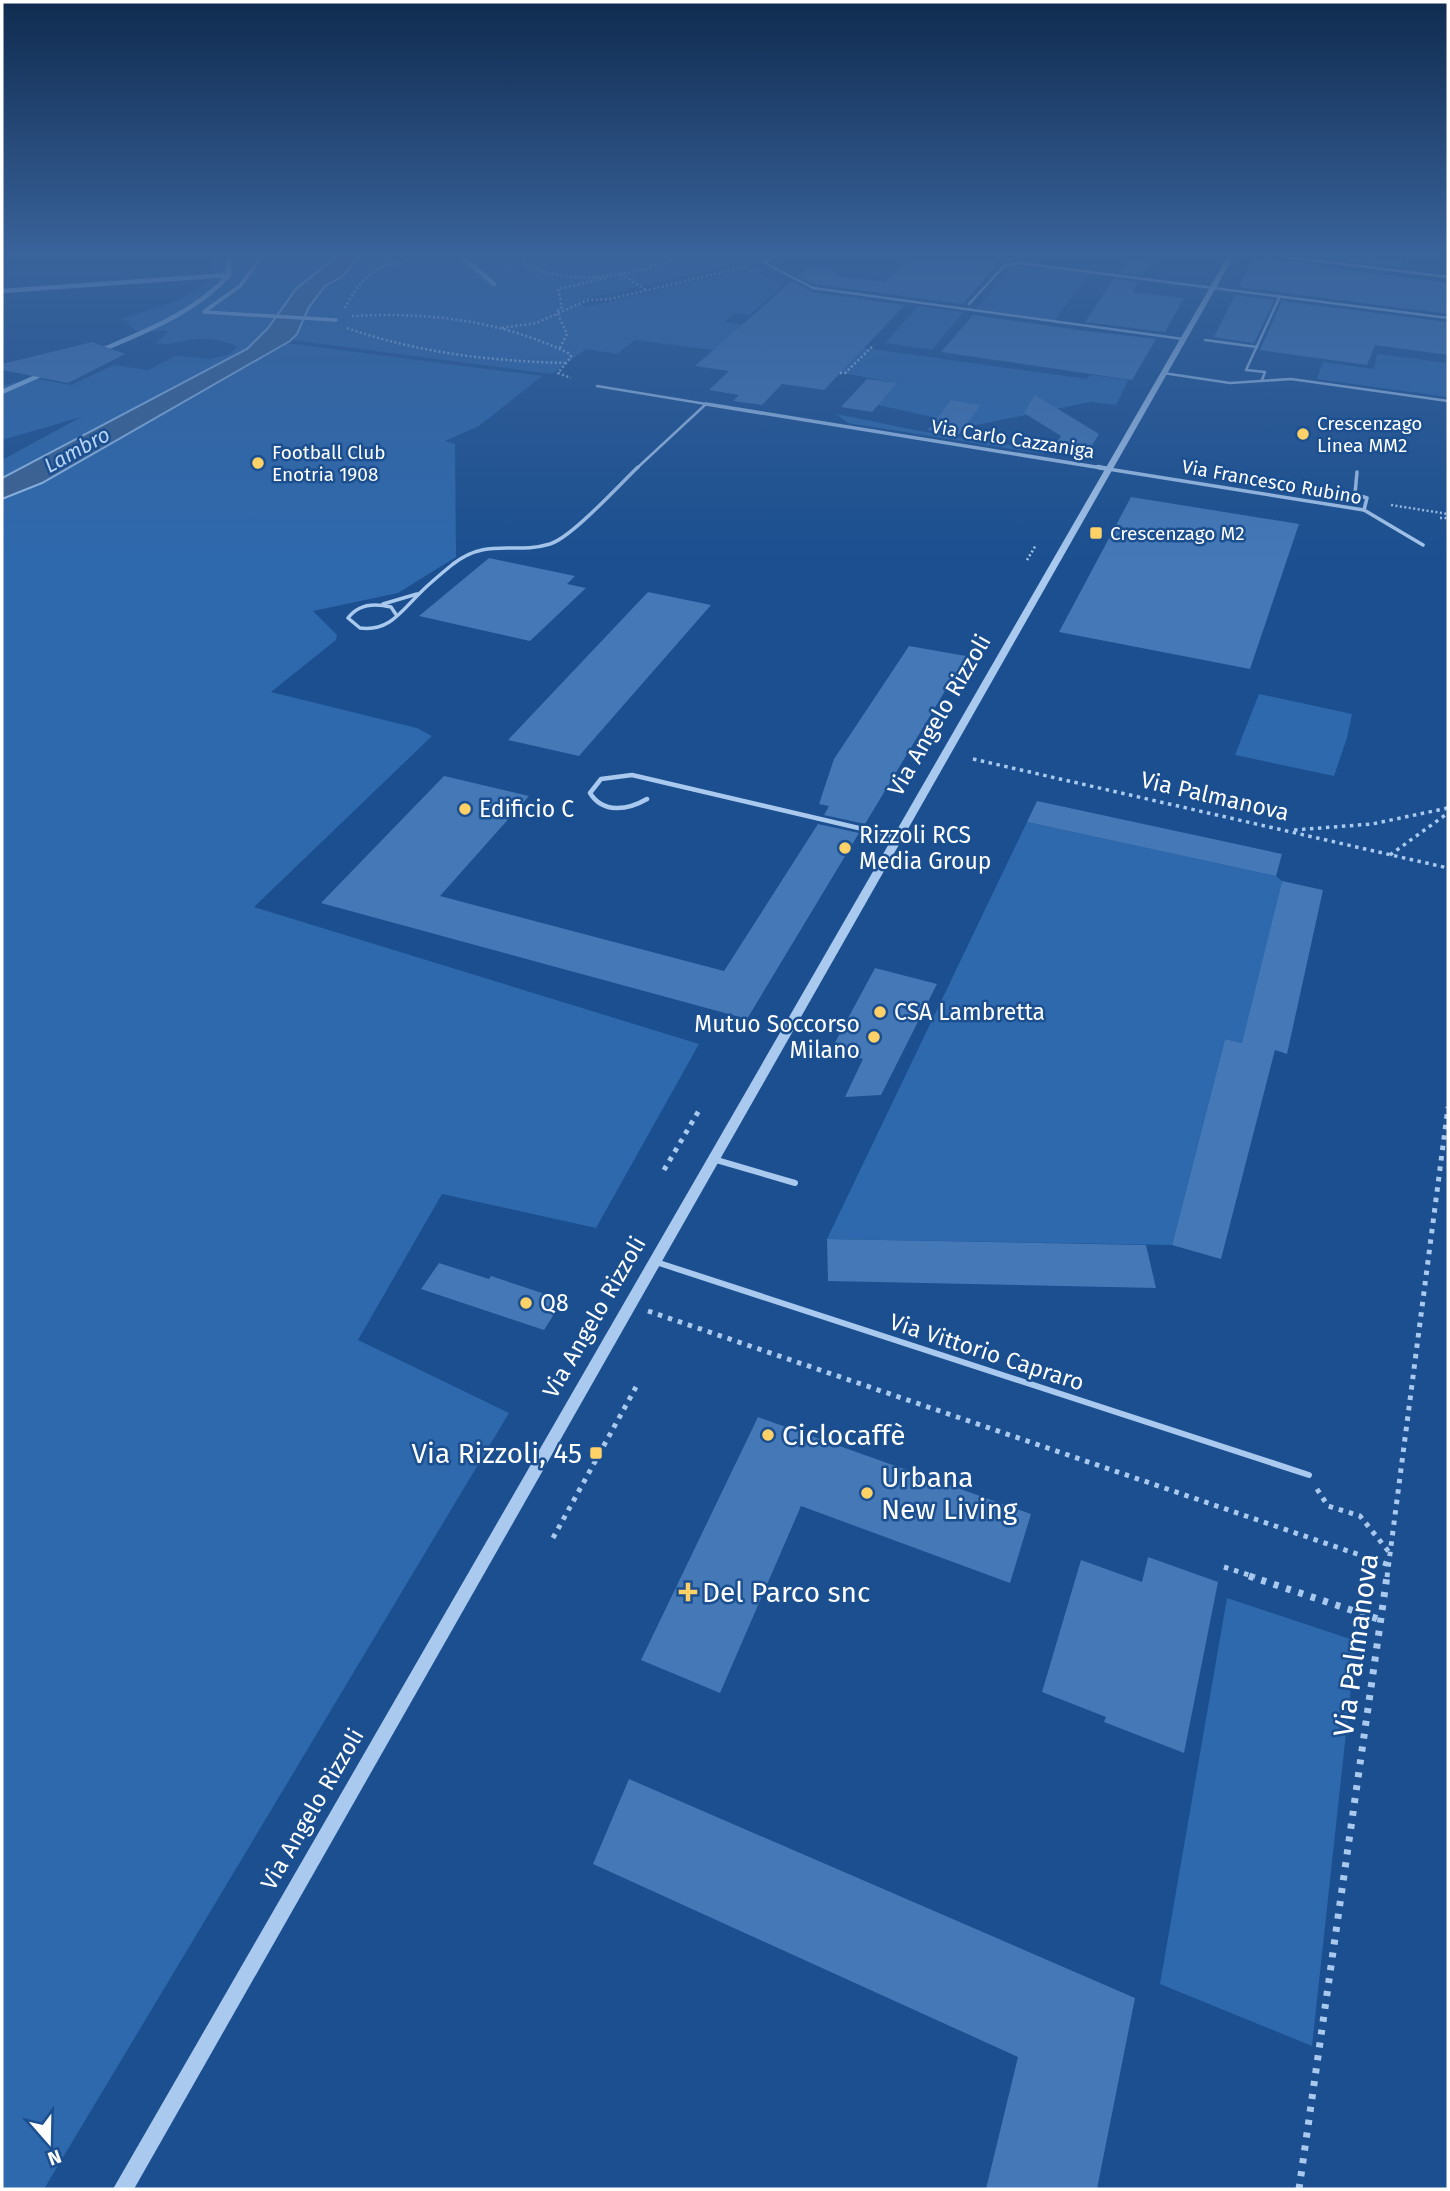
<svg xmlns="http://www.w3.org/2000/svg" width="1450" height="2191" viewBox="0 0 1450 2191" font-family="'Fira Sans',sans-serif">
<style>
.green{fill:#2e69ad}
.water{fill:#3c6290;stroke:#9cc4f0;stroke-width:2}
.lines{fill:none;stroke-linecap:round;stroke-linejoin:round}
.stream{stroke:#9cc4f0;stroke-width:4.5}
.building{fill:#4478b7}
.path-far3{stroke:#a9c9ee;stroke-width:2.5;stroke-dasharray:2 2.5;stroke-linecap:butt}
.path-far2{stroke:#a9c9ee;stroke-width:3.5;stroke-dasharray:3.5 4.5;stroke-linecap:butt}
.path-far1{stroke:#a9c9ee;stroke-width:5;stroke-dasharray:4.5 6;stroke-linecap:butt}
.path{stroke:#a9c9ee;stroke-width:7;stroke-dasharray:5 8;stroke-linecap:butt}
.service-far3{stroke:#a9c9ee;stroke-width:2.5}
.service-far2{stroke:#a9c9ee;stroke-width:3.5}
.service-far1{stroke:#a9c9ee;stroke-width:4.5}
.service{stroke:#a9c9ee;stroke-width:6}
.pedestrian{stroke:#a9c9ee;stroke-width:3.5}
.minor-far1{stroke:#a9c9ee;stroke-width:3.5}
.minor{stroke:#a9c9ee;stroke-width:4.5}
.tertiary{fill:#a9c9ee;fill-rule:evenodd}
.poi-dot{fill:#ffd166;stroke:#1b4f8f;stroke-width:2.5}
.labels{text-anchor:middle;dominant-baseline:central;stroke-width:5;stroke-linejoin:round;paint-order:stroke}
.far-poi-label{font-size:19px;fill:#fff;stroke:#1b4f8f;text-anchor:start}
.far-street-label{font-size:19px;fill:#fff;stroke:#1b4f8f}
.far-water-label{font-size:21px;font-style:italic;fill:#b5d3f5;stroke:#1b4f8f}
.street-label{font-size:23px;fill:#fff;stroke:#1b4f8f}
.poi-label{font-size:23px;fill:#fff;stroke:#1b4f8f;text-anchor:start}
.near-poi-label{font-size:28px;fill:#fff;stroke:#1b4f8f;text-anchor:start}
.near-street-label{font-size:28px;fill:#fff;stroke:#1b4f8f}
</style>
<rect width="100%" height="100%" fill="#1b4f8f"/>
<!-- green -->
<g class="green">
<path d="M210,256h556l-179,43 -7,5 5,3 175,-40 6,3 -7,2 23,15 -33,28 -15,-2 -9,9 35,6 -4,5 331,46 3,-4 38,5 -12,25 -26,-3 -119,24 -5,-1 14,-20 -29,-5 -14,18 -59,-13 18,-22 -159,-30 -102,-13 -18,14 -31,-5 -34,25 -292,-38 -13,13 -245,129v-18l79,-43 -79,23v-54l30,-8 39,7 43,-20 34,5 28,-14 34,3 18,-4 10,-8c-12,-6 -29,-10 -44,-8 -15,2 -23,7 -38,4l13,-12h-33l-9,-8 2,-2 -11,-1 58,-19 38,-21z"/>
<polygon points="1013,265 1088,274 1055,320 976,309"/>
<polygon points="918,306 963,312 932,350 885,343"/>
<polygon points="286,343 542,376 479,426 445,441 455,444 456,557 398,593 313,611 337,635 336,640 271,692 417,728 432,736 254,907 699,1044 596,1228 442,1194 358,1340 509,1413 44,2189 2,2189 2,499 42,483"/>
<polygon points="1377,354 1448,363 1448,397 1317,379 1323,362 1374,369"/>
<polygon points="836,414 925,432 1046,451 1044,454 848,423"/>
<polygon points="1259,694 1352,714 1347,738 1334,776 1235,755"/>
<polygon points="1027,822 1276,876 1282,881 1243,1043 1225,1039 1172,1245 827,1239"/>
<polygon points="1227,1598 1356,1641 1312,2046 1160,1984"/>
</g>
<!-- water -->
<polygon class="water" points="337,256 360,256 343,276 325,286 309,307 297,334 290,341 42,483 2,499 2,478 247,349 268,328 296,289"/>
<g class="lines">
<!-- stream -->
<g class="stream">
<polyline points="461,256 494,284"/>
<polyline points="2,291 229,275"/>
<path d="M97,352c46,-20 98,-39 132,-77l-1,-19"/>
<polyline points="2,392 45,373"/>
</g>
</g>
<!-- building -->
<g class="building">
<polygon points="911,256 1004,256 963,304 814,284 798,276 807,268 820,265 840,276 885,282"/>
<polygon points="1130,256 1154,256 1142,275 1119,272"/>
<polygon points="1254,256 1274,256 1278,260 1448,283 1448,314 1239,287"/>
<polygon points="1313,256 1404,256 1401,267"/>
<polygon points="1114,279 1138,282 1132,292 1184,298 1165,332 1085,322"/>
<polygon points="792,281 812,292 905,305 824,390 782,384 762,405 733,401 739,395 709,390 729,371 695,366"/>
<polygon points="1235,295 1274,300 1254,343 1214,337"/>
<polygon points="1282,301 1448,322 1448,355 1375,345 1367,365 1260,350"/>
<polygon points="973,315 1079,330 1156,339 1132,380 941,352"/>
<polygon points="92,342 125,354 68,383 2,370 2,364"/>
<polygon points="867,379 897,383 872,412 841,407"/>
<polygon points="1035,395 1099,434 1088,452 1054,446 1061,436 1024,413"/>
<polygon points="951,400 981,405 959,434 928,430"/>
<polygon points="1131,497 1299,524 1250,669 1059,632"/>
<polygon points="489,558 575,576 567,584 586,588 530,641 419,616"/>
<polygon points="648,592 711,605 579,756 508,740"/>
<polygon points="909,646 966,656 865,824 824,815 829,806 819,804 834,759"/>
<polygon points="444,776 529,796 440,896 724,971 818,824 859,833 747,1019 321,903"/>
<polygon points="1037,801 1282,854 1276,876 1027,822"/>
<polygon points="1282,881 1323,890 1287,1054 1275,1050 1221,1259 1172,1245 1225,1039 1242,1043"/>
<polygon points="875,968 937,984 881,1095 845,1097 863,1059 831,1050"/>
<polygon points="827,1239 1146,1245 1156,1288 828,1281"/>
<polygon points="439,1263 489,1279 491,1276 563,1300 544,1330 421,1289"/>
<polygon points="758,1417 1031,1514 1010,1583 801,1506 720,1693 641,1660"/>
<polygon points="1148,1557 1218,1582 1184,1753 1104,1722 1106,1717 1042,1692 1081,1560 1142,1582"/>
<polygon points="629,1779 1135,1998 1097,2189 986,2189 1018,2057 593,1864"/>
</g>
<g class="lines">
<!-- path-far3 -->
<g class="path-far3">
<path d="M511,256c48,35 121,21 172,0"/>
<polyline points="382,267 386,256"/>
<polyline points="621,274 646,290"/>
<path d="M345,308c8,-16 22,-36 40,-42 10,-3 18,-2 27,-10"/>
<path d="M352,316c76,-4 149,4 218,38l1,3 -13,16 13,5"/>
<path d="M347,328c71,25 144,33 219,35"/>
<polyline points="502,328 536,323 588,300 610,299 749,266"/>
<polyline points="560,348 567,334 557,312 562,307 558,289 606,278"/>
<polyline points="840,373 845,373 874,345"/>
<polyline points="1391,505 1448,514"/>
<polyline points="1440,518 1448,518"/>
<polyline points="1027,560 1036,545"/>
</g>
<!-- path-far2 -->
<g class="path-far2">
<polyline points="973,759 1448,868"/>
<polyline points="1294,830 1372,824 1448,808"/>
<polyline points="1390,855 1448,813"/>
</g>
<!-- path-far1 -->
<g class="path-far1">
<polyline points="664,1170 701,1107"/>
<polyline points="648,1311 1389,1565"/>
<polyline points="1317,1489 1328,1506 1360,1516 1389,1552"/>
<polyline points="553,1538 636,1387"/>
<polyline points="1224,1567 1255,1577"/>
<polyline points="1387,1577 1448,1107"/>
</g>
<!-- path -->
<g class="path">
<polyline points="1249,1576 1381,1620"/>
<polyline points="1299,2189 1387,1576"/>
</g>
<!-- service-far3 -->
<g class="service-far3">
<polyline points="1278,256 1448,277"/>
<polyline points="763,262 813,288 1183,339"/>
<polyline points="763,262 777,256"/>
<polyline points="969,304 1004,266 1019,263 1448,318"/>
<polyline points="1205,340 1257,347"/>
<polyline points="1163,373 1230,383 1291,379 1448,401"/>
<polyline points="1262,380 1265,372 1246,370 1280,296"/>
<polyline points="597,386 706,404"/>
<polyline points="636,469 706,404"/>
</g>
<!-- service-far2 -->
<g class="service-far2">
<polyline points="1108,469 1364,510 1423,545"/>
<polyline points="1357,472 1355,494 1367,498 1364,510"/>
<polyline points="383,604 417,594"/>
<path d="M397,616l-6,-9c-16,-4 -32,-4 -43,11l12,10c30,4 42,-18 61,-36 10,-10 21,-19 32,-28 35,-27 61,-9 97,-20 22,-7 68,-58 88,-77"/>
</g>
<!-- service-far1 -->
<path class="service-far1" d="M647,799c-19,11 -44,15 -57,-6l11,-14 31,-4 265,62"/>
<!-- service -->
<g class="service">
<polyline points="713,1159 795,1183"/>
<polyline points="656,1262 1309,1475"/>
</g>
<!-- pedestrian -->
<g class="pedestrian">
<polyline points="205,311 240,286 262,256"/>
<polyline points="204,312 336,320"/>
</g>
<!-- minor-far1 -->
<polyline class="minor-far1" points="706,404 1108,469"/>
<!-- minor -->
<polyline class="minor" points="1098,467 1108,469"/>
<!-- tertiary -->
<polygon class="tertiary" points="1228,256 1234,256 134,2189 113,2189"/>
</g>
<!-- sky -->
<linearGradient id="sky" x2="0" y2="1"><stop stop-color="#0f2b4f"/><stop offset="0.45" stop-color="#39639b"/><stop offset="1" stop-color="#39639b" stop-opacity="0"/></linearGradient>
<rect width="1450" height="563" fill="url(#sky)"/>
<!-- markers -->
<g class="poi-dot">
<circle cx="1303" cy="434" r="7"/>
<circle cx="258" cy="463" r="7"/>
<rect x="1089" y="526" width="14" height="14" rx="3.5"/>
<circle cx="465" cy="809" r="7"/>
<circle cx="845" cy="848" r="7"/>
<circle cx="880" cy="1012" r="7"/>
<circle cx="874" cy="1037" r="7"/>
<circle cx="526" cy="1303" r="7"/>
<circle cx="768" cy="1435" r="7"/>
<rect x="589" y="1446" width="14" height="14" rx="3.5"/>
<circle cx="867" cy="1493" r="7"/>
<path d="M684.5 1581.5h7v7h7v7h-7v7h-7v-7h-7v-7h7z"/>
</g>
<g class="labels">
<!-- far-poi labels -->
<g class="far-poi-label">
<text x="1317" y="423">Crescenzago<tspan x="1317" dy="22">Linea MM2</tspan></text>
<text x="272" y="452">Football Club<tspan x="272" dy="22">Enotria 1908</tspan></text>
<text x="1110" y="533">Crescenzago M2</text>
</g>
<!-- far-street labels -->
<g class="far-street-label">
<text transform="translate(1013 439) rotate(9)">Via Carlo Cazzaniga</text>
<text transform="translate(1272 482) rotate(10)">Via Francesco Rubino</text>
</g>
<!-- far-water labels -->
<g class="far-water-label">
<text transform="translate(77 450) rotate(-29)">Lambro</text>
</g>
<!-- street labels -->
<g class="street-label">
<text transform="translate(939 715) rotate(-60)">Via Angelo Rizzoli</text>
<text transform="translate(1215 796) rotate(13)">Via Palmanova</text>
<text transform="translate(594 1317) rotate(-60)">Via Angelo Rizzoli</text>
<text transform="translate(987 1352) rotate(18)">Via Vittorio Capraro</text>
<text transform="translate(312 1809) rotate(-60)">Via Angelo Rizzoli</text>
</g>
<!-- poi labels -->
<g class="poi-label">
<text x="479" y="809">Edificio C</text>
<text x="859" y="835">Rizzoli RCS<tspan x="859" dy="26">Media Group</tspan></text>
<text x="894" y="1012">CSA Lambretta</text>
<text x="860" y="1024" text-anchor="end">Mutuo Soccorso<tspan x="860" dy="26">Milano</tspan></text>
<text x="540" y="1303">Q8</text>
</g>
<!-- near-poi labels -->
<g class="near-poi-label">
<text x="782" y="1435">Ciclocaffè</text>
<text x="582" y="1453" text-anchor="end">Via Rizzoli, 45</text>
<text x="881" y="1477">Urbana<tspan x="881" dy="32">New Living</tspan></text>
<text x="702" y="1592">Del Parco snc</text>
</g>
<!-- near-street labels -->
<g class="near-street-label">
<text transform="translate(1356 1645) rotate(-82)">Via Palmanova</text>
</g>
</g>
<!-- border -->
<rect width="1450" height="2191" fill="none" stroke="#ffffff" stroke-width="7"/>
<!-- north arrow -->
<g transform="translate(49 2142) rotate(160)" stroke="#1b4f8f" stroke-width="5" paint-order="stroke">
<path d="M0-5L12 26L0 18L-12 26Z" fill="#ffffff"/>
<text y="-10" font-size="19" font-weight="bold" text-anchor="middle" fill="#ffffff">N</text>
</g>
</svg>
